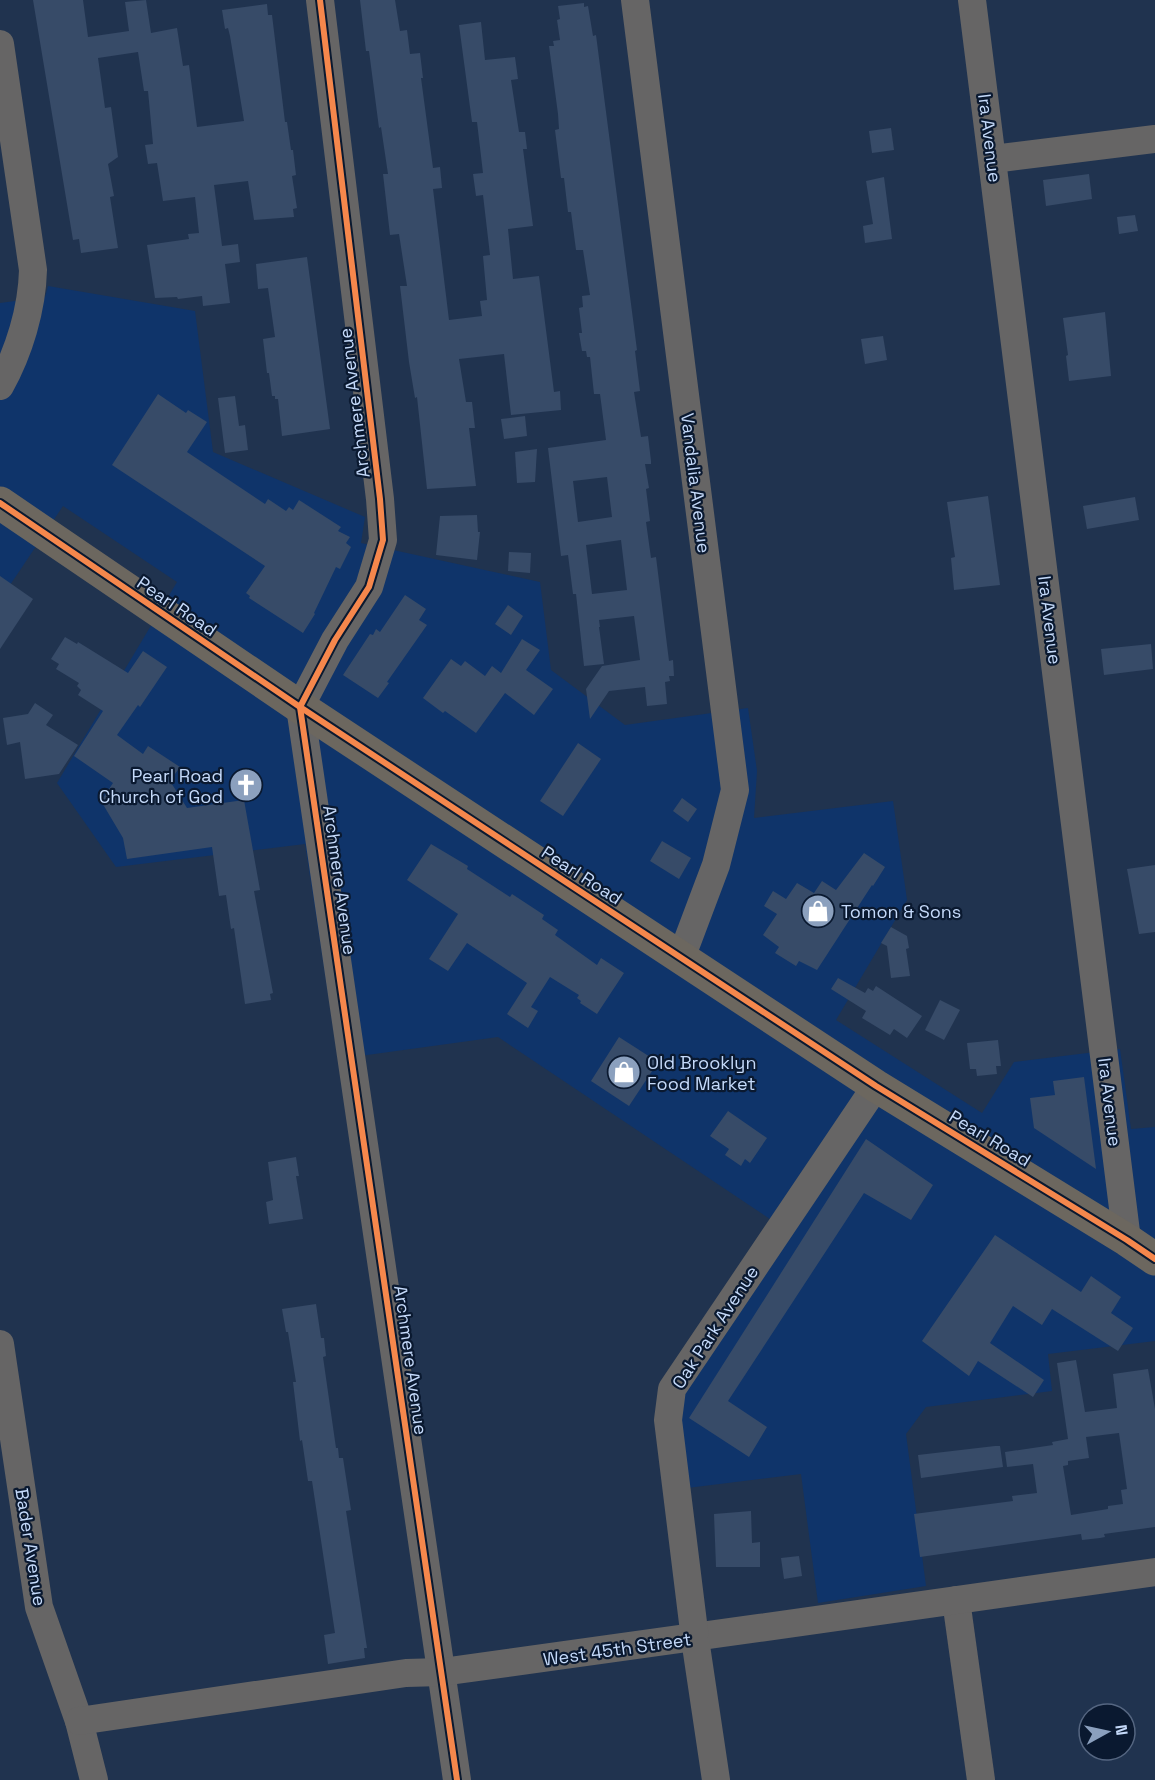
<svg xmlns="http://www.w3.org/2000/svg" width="1155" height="1780" viewBox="0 0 1155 1780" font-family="'Space Grotesk',sans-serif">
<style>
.built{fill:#0f346a}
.building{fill:#374b68;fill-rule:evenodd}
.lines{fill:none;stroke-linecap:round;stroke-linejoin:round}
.minor{stroke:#666565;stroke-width:28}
.major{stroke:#6c675f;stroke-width:33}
.cycleway-casing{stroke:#0a1930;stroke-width:10}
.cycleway{stroke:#f5874c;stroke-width:6}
.labels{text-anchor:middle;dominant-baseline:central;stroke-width:4.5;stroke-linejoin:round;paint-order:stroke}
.street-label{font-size:18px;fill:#c5dafa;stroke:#0a1930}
.poi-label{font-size:18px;fill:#c5dafa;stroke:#0a1930;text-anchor:start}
</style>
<rect width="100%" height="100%" fill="#20334f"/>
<!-- built -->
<polygon class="built" points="48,286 195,311 213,452 365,517 361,543 540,582 551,670 625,725 748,708 757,771 754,818 893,801 907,900 836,1020 982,1113 1014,1062 1120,1049 1131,1129 1155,1127 1155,1341 1048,1354 1052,1391 926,1407 906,1434 926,1586 818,1603 801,1474 671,1490 660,1399 770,1219 498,1037 338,1059 305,844 116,867 57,783 177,582 63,506 0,600 0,303 45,297"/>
<!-- building -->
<g class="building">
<polygon points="33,0 83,0 88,37 129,31 125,2 146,0 151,33 177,28 183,66 189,65 197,127 244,121 230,36 228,28 225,29 222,10 267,4 268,15 272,15 285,122 287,122 291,150 293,150 296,175 292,176 297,208 293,209 294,217 254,220 248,181 214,185 222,246 238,244 240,262 225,264 230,303 203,306 202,296 178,299 177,297 155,298 147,245 189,239 188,234 199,233 195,197 163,201 157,163 148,164 145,145 153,144 148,91 144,91 138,52 98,58 105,108 111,107 118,157 108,164 114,196 110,197 118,248 81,253 79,239 73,240"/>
<polygon points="360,0 395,0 400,31 407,30 410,54 420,53 423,78 421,78 433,168 440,167 442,188 433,189 449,320 482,316 480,301 487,300 483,256 490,255 483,195 476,196 473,174 483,173 477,122 472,122 459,25 481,22 485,60 515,57 518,79 511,80 519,132 525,132 527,149 523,149 533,226 508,229 513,279 539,276 554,392 560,391 561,410 511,415 504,354 459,359 466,402 472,402 475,428 469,428 476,486 427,489 417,397 415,398 409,362 400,286 407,286 399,234 390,235 383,174 388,174 381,127 379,128 369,51 366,51"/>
<path d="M584,3v4l4,-1 5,30 3,-1 41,315 -2,1 5,40 -6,1 7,45 7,-1 3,25v3h-6l4,24 -3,1 4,32 -4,1 5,36 5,-1 13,104 4,-1 1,16h-5l1,5 -5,1 2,22 -20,2 -2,-19 -36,4 -19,28 -4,-30 16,-23 38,-6 -6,-44 -35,4 1,7h-1l5,37 -20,2 -8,-72h-3l-5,-39 -7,1 -13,-108 58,-8 -6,-46h-6l-4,-37h-3l-1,-6h-4l-3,-18h3l-3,-25 4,-1 -1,-11 8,-1 -7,-45h-7l-5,-38h-3l-4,-34h-3l-6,-48 4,-1 -1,-15 -9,-68h5l-1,-5 7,-1 -3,-20 3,-1 -2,-13zM607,477l5,40 -34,5 -5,-41zM621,540l6,50 -35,4 -6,-49z"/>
<polygon points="891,128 894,150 872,153 869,131"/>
<polygon points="1089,174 1092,199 1046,206 1043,180"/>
<polygon points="884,177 892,239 865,243 863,226 873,224 866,181"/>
<polygon points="1135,215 1138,231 1119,234 1117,217"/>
<polygon points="307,257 330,429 282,436 278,399 275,399 275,396 272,396 269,373 267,373 263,339 275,337 268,288 258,289 256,264"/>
<polygon points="1105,312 1111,376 1069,381 1066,356 1068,355 1063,318"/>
<polygon points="883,336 887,360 865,364 861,339"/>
<polygon points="158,394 186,413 188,410 207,422 187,452 265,504 268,499 286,511 289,507 293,510 299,500 341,527 338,531 350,537 346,543 351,547 340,569 336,567 314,613 315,614 303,633 249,598 250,596 246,593 265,566 112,465"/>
<polygon points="235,396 239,426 245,425 248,450 225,453 218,398"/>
<polygon points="525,416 527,436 504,439 501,419"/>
<polygon points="537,449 535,482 517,483 515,452"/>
<polygon points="988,496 1000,585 954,590 951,558 955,557 947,502"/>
<polygon points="1135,497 1139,520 1087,529 1083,506"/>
<polygon points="477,515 478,532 480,532 477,560 436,555 440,516"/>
<polygon points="509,552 531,553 530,573 508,571"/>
<polygon points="0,576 33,599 0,649"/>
<polygon points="405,595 426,609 419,620 427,625 387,682 389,683 378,698 343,675 370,634 373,635 376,629 380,632"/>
<polygon points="508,605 523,616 511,635 495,624"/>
<polygon points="65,637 77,644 78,642 128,673 143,651 167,667 140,707 138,705 117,735 143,754 148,746 180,767 170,781 187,808 244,800 260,890 254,891 273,993 270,994 271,1000 245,1004 234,928 231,929 226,895 219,896 212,847 127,859 123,838 101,801 113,783 74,756 103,711 78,695 81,690 77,686 79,683 56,669 59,664 51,659"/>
<polygon points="522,639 540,650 526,670 553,689 534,715 505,693 476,733 445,711 443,713 423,698 451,659 461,666 465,661 485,676 492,666 501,673"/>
<polygon points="1151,644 1153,669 1104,675 1101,649"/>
<polygon points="35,703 53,715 46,725 78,745 59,774 25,779 20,742 7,745 3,718 28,714"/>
<polygon points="578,743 601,759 563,816 540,801"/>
<polygon points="682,798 697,809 688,822 673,811"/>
<polygon points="662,841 691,858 679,879 650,861"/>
<polygon points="431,844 468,866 467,869 510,897 512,894 544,915 542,919 558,930 555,935 597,965 601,958 624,973 597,1014 580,1003 581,1001 577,998 579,995 550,977 531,1007 538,1011 528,1028 507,1014 527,983 467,943 448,971 429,959 458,914 407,880"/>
<polygon points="864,853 885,867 873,886 872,885 817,970 799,961 796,966 775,953 779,947 763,935 777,914 764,906 773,891 786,899 797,883 814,893 822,881 836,890"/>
<polygon points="1155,865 1155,932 1139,934 1127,869"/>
<polygon points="891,927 907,936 909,948 906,949 910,976 891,978 887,946 881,943"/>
<polygon points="838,978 865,993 868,988 873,991 876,986 922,1016 907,1038 894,1029 890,1035 862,1018 866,1011 831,989"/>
<polygon points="940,1000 960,1010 944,1040 925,1030"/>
<polygon points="619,1037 658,1062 629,1106 591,1081"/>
<polygon points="998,1040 1001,1066 996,1066 997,1074 977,1076 976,1069 970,1069 967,1043"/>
<polygon points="1084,1077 1096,1169 1034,1128 1030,1098 1055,1095 1053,1081"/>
<polygon points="728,1111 767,1138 750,1163 745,1159 741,1166 725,1155 729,1149 710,1136"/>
<polygon points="866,1139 933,1185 911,1220 864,1193 728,1401 767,1427 749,1457 689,1418"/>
<polygon points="296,1157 299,1176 296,1176 303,1219 269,1224 266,1202 273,1200 268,1162"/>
<polygon points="995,1235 1081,1292 1091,1276 1121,1297 1111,1313 1133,1328 1118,1351 1052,1309 1042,1325 1013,1306 990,1343 1044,1380 1033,1397 978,1361 969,1376 922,1341"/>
<polygon points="316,1304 321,1338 324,1338 326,1356 323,1357 336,1448 338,1448 339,1458 343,1458 351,1510 346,1511 367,1648 364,1648 365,1658 328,1664 324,1635 335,1633 312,1481 308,1481 302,1440 300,1441 293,1382 296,1382 288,1332 286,1332 282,1309"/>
<path d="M1076,1360l9,52 32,-4 -4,-34 35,-5 7,40v118l-51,7 1,3 -5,1 -18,2 -1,-6 -161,23 -6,-43 99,-13 -1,-5 25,-3 -4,-29 -26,3 -2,-15 48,-7 -1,-3 16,-3 -11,-76zM1119,1433l8,56 -6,1 2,14 -15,2v3l-37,6 -8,-49 5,-1v-4l21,-3 -3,-21z"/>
<polygon points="995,1446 1000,1446 1003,1467 921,1478 918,1455"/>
<polygon points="751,1511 752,1543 760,1542 760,1567 716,1567 714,1514"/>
<polygon points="799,1556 802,1576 784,1579 781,1558"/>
</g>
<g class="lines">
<!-- minor -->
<g class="minor">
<polyline points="320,0 380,499 383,540 369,587 335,640 300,707 457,1780"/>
<polyline points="635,0 735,790 716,865 681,958"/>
<polyline points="972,0 1127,1240"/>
<path d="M0,44l33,226c-1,39 -14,82 -33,116"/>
<polyline points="993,159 1155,139"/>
<polyline points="0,1344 39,1607 79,1721 94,1780"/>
<polyline points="956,1600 981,1780"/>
<path d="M79,1721l327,-48 36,-1c238,-32 475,-67 713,-100"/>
<polyline points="716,1780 695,1639 668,1420 672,1389 876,1086"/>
</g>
<!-- major -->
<polyline class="major" points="0,503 300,707 876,1086 1127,1240 1155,1259"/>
<defs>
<g id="cycleway">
<polyline points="320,0 380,499 383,540 369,587 335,640 300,707 457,1780"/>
<polyline points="0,503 300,707 876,1086 1127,1240 1155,1259"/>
</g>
</defs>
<!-- cycleway casing -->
<use href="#cycleway" class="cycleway-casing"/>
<!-- cycleway -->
<use href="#cycleway" class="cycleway"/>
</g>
<!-- icons -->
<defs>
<symbol id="church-disc" viewBox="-11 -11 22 22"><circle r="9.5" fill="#8ba0be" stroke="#0a1930"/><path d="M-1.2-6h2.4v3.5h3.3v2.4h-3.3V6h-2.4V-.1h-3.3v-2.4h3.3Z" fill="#fff"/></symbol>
<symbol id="shop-disc" viewBox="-11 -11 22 22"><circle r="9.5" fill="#8ba0be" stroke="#0a1930"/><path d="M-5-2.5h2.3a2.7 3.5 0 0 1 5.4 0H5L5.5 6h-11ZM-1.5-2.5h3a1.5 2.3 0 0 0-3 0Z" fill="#fff"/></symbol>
</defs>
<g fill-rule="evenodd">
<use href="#church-disc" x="227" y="766" width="38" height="38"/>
<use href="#shop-disc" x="799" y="892" width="38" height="38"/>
<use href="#shop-disc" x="605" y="1053" width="38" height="38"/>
</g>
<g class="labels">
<!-- street labels -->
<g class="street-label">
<text transform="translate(990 138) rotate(83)">Ira Avenue</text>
<text transform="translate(354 403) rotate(-97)">Archmere Avenue</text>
<text transform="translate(696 483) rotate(83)">Vandalia Avenue</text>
<text transform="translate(177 606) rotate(34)">Pearl Road</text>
<text transform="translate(1050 620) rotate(83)">Ira Avenue</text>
<text transform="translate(582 875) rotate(33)">Pearl Road</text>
<text transform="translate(340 880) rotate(82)">Archmere Avenue</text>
<text transform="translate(1110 1102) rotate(83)">Ira Avenue</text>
<text transform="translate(990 1138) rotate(31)">Pearl Road</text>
<text transform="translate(715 1327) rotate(-57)">Oak Park Avenue</text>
<text transform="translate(411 1360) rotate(82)">Archmere Avenue</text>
<text transform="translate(31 1547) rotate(81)">Bader Avenue</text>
<text transform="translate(617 1649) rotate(-8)">West 45th Street</text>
</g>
<!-- poi labels -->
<g class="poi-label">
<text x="223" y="775" text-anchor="end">Pearl Road<tspan x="223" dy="21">Church of God</tspan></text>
<text x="841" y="911">Tomon &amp; Sons</text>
<text x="647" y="1062">Old Brooklyn<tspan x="647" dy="21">Food Market</tspan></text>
</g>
</g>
<!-- north arrow -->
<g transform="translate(1107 1732) rotate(82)"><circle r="28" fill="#0a1930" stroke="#556681" stroke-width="1.5"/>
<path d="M0-4.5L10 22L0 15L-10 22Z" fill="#8ba0be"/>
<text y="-9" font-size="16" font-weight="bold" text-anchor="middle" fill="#c5dafa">N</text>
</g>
</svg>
